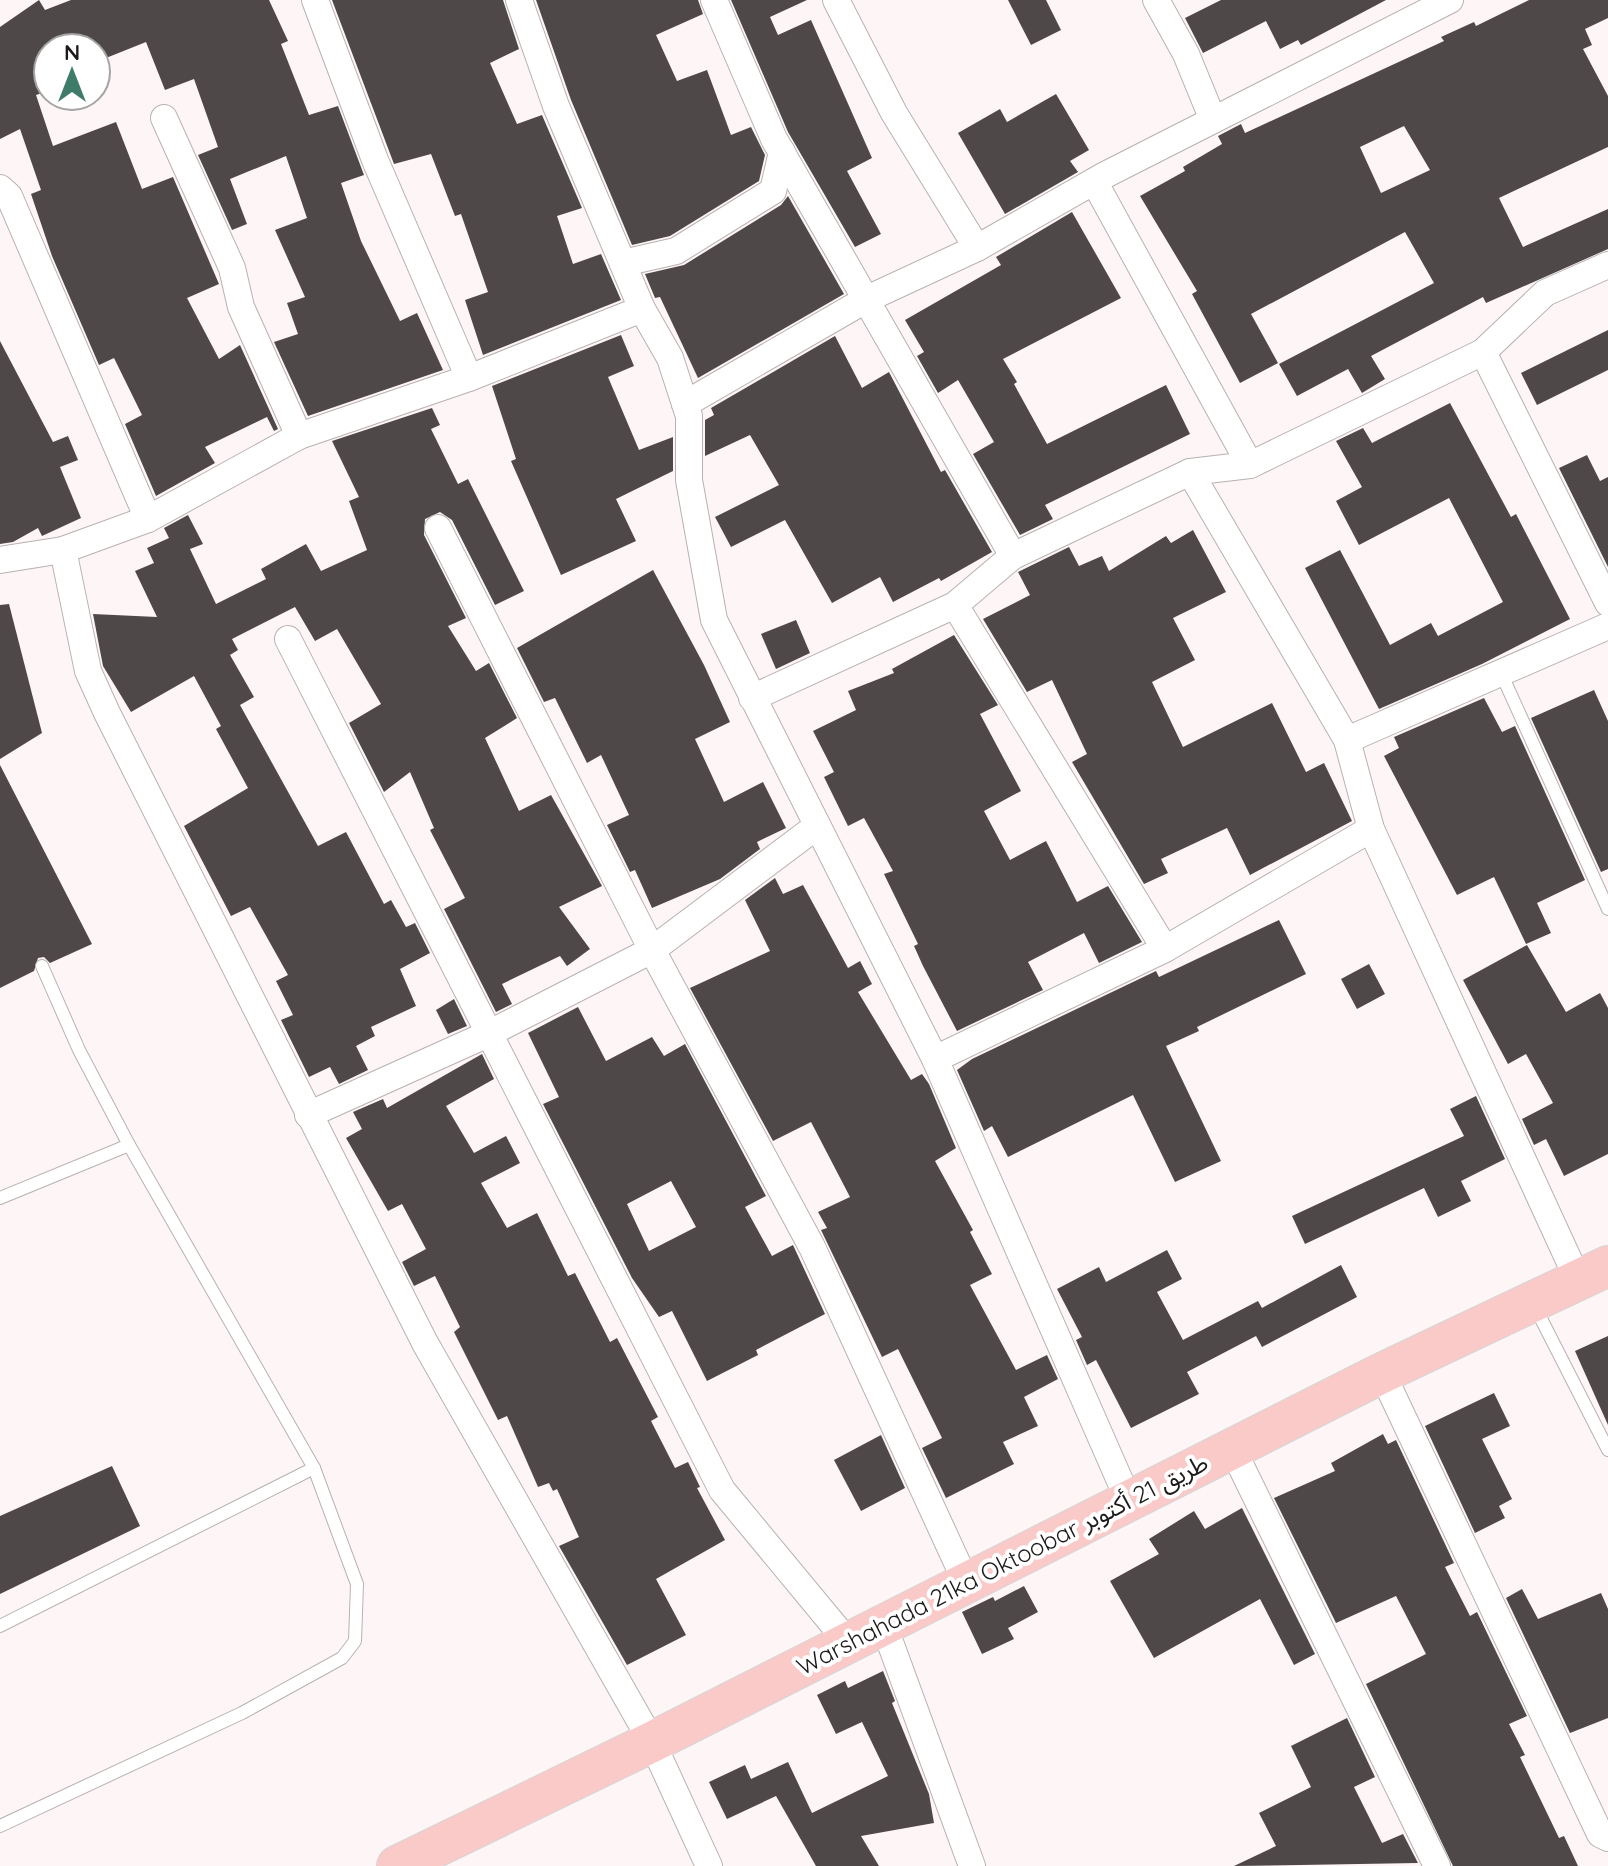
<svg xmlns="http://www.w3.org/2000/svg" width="1608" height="1866" viewBox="0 0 1608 1866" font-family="Quicksand,'Noto Sans Arabic',sans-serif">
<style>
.building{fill:#4e4848;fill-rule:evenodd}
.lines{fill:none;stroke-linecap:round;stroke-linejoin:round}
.lane-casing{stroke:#b8b1b0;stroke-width:14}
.street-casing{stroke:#b8b1b0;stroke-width:28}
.primary-casing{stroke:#d6d6d6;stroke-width:42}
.lane{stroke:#fff;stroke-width:12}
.street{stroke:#fff;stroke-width:26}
.primary{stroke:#facac8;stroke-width:40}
.labels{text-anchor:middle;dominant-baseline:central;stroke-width:8;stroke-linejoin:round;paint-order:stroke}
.street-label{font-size:24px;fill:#1d1a1a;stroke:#fff}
</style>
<rect width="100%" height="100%" fill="#fef6f6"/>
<!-- building -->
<g class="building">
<polygon points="39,0 45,10 71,0 269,0 288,41 281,44 309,115 338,106 364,175 341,183 361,241 400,321 417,313 443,370 308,416 274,342 298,334 287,303 305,297 275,230 307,218 286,156 230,179 247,224 232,230 198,155 218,147 194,79 165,90 146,42 106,58 102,48 48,48 48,91 36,95 53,146 116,122 142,189 173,177 219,284 187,298 219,359 240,345 278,429 274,431 267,417 205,447 215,463 156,496 125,424 142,415 114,358 99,365 52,256 31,194 41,190 20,129 0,139 0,27"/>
<polygon points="332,0 503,0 519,49 490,63 517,124 542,115 582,208 557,216 573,264 601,254 621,300 483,355 465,300 488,292 461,214 455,216 431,154 394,164"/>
<polygon points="536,0 698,0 703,14 656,35 677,81 707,70 731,135 751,127 765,155 759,181 670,236 632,245 571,100"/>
<polygon points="731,0 807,0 770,17 778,35 811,20 872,158 847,171 881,234 855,247 788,132"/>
<polygon points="1008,0 1046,0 1061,30 1031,45"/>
<polygon points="1221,0 1386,0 1301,45 1298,40 1280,49 1266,21 1203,53 1185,18"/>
<path d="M1529,0h79v18l-23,11 7,16 -9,4 25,47v51l-109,51 24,49 85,-38v40l-122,54 -3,-6 -112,59 14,23 -23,14 -14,-24 -51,27 -18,-32 155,-81 -29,-51 -154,82 27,49 -38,20 -48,-89 5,-3 -57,-95 45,-25 -2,-4 39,-23 -4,-8 23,-12 4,9 199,-92 -3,-4 33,-15 2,4zM1404,126l26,44 -49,23 -21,-46z"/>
<polygon points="1056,94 1089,150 1070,161 1078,172 1005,214 958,133 1000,109 1007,122"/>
<polygon points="788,196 844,294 698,378 660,297 655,298 645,274 684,265 781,205"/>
<polygon points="1072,212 1121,298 1003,359 1017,382 1014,384 1047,444 1166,385 1190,434 1045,505 1053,519 1020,535 973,454 994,442 958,380 938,393 917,356 924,352 905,320 1001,265 996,257"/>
<polygon points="1608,330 1608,370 1537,405 1521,373"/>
<polygon points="621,335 634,366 608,377 639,450 673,437 673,471 616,499 636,541 561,575 511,461 516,459 492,386"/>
<polygon points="835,336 862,388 889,372 941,472 945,470 992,552 941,581 939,578 893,602 880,577 832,603 785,520 731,547 715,517 779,485 750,435 705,456 705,420 714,415 711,408"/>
<polygon points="0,341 53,442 68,436 78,460 60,467 81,518 42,536 38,528 13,542 0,544"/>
<polygon points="1450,403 1511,517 1516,514 1570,619 1482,664 1379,709 1305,568 1340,550 1390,645 1431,623 1438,636 1503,602 1449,498 1359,545 1336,501 1362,487 1336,441 1363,428 1372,443"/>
<polygon points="432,408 440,425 431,429 458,484 468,479 524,591 495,605 452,520 440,512 425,519 424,535 466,618 448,626 476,671 489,663 517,718 485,738 519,811 551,795 602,886 559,907 590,949 567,966 560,956 502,984 512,1004 496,1012 444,909 465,898 430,830 434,828 410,772 384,792 349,723 381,704 337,629 315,641 295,607 232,639 238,650 230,655 254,697 240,705 318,846 346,832 384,904 391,900 406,927 415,923 430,953 400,969 416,1006 371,1027 375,1036 356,1046 368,1070 339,1084 330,1067 309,1077 281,1020 293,1015 276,981 288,975 250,907 231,916 184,826 248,788 216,729 221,726 194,676 131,712 103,666 93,614 157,617 135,571 154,563 147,548 169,538 164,528 188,515 203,544 190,549 216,604 266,579 261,569 306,544 321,571 367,550 349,501 359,497 332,441"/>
<polygon points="1587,455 1600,481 1608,477 1608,567 1559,468"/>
<polygon points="1193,530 1226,592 1173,618 1195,660 1152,682 1183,747 1272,703 1306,772 1324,763 1352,821 1250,875 1227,828 1161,859 1168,873 1144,884 1072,762 1087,754 1052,680 1027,692 983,619 1030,595 1018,572 1022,570 1069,547 1079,566 1102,556 1109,571 1166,536 1171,543"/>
<polygon points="653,570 704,665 730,722 695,739 724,802 763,782 786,828 757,842 760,849 720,879 652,908 635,870 630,872 607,825 629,815 601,755 587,763 555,698 544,702 517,648"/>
<polygon points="9,604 42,733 0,759 0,605"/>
<polygon points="796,620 810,653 776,669 761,634"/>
<polygon points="954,635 998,705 980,714 1021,791 984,811 1010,860 1046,841 1077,902 1108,886 1142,942 1099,963 1084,933 1028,962 1043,990 957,1031 923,966 914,946 918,944 884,874 893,871 864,818 848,826 824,777 834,772 813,731 856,710 848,691 894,673 892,669"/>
<polygon points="1594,690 1608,721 1608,869 1601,872 1531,718"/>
<polygon points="1484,698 1502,732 1515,726 1585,880 1537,903 1551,933 1526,944 1494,877 1457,895 1384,756 1399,748 1394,737"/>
<polygon points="0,765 92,944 50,963 44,957 38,958 34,971 0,988"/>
<polygon points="775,878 783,894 803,885 848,968 860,961 872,984 858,992 911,1080 922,1074 929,1084 956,1148 935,1161 973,1230 970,1232 992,1274 970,1285 1016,1370 1047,1355 1058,1379 1024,1397 1038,1426 1003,1442 1014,1464 946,1498 922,1448 942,1438 898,1349 882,1357 821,1230 827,1228 818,1212 850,1197 811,1122 773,1141 690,988 770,951 745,900"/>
<polygon points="1279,920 1306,974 1197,1027 1199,1031 1166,1046 1221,1161 1175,1182 1133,1095 1008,1157 992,1126 984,1131 957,1070 972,1059 1156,971 1159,977"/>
<polygon points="1527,945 1566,1012 1600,993 1608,1008 1608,1154 1564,1176 1546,1139 1534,1145 1522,1119 1553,1103 1526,1054 1508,1064 1463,980"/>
<polygon points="1369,964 1385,994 1357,1009 1341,979"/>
<polygon points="454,999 467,1026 448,1034 436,1010"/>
<path d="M578,1007l28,54 46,-24 12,19 21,-12 81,152 -21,11 27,49 21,-11 32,69 -69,36 2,5 -51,26 -35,-70 -13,6 -27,-39 -89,-174 16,-7 -31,-64zM671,1181l25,46 -47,24 -22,-47z"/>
<polygon points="482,1054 494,1079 446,1106 474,1153 506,1136 520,1163 481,1183 507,1228 537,1213 568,1276 575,1273 610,1342 617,1338 658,1417 651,1421 675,1468 688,1462 700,1487 697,1488 725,1540 656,1579 686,1635 627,1665 559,1546 579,1537 557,1489 553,1491 549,1483 538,1487 507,1416 498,1420 454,1332 460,1327 435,1276 414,1286 402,1262 426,1249 402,1204 388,1211 346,1138 362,1129 353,1112 383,1099 387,1108"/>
<polygon points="1476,1096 1505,1159 1461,1181 1471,1201 1438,1217 1424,1188 1305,1244 1292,1216 1464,1136 1450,1109"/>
<polygon points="1167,1250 1182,1279 1157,1292 1183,1340 1258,1301 1262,1308 1341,1265 1357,1297 1262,1347 1256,1336 1187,1372 1199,1394 1131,1428 1096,1360 1087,1365 1076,1340 1082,1337 1057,1289 1099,1267 1106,1282"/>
<polygon points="1608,1336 1608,1425 1575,1351"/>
<polygon points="1494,1393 1510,1426 1482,1439 1512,1499 1499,1506 1505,1518 1475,1533 1425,1426"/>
<polygon points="1383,1434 1388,1444 1396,1440 1454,1563 1445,1567 1470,1616 1477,1612 1527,1716 1509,1724 1525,1755 1520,1757 1559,1838 1564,1836 1578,1866 1453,1866 1366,1684 1426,1654 1396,1596 1336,1623 1274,1498 1335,1471 1331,1463"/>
<polygon points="881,1435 905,1488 861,1511 834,1460"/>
<polygon points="112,1466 140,1526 0,1594 0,1516"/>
<polygon points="1242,1508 1315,1654 1294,1665 1260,1599 1154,1658 1110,1581 1159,1554 1149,1539 1194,1511 1205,1529"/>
<polygon points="1024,1586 1038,1612 1008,1628 1014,1639 982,1654 962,1612 993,1597 995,1601"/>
<polygon points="1522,1589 1538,1619 1601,1593 1608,1609 1608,1718 1570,1733 1506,1598"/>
<polygon points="883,1671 895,1701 892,1703 929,1794 934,1823 861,1836 879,1866 816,1866 776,1796 727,1819 709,1782 745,1765 751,1779 788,1762 812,1813 888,1776 862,1722 836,1734 817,1695 845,1681 848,1688"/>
<polygon points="1347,1718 1375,1777 1354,1787 1382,1843 1403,1834 1418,1863 1234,1866 1276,1846 1259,1813 1311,1787 1291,1746"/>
</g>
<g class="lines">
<defs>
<g id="lane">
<polyline points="1501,673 1608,909"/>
<polyline points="0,1198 129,1145"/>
<polyline points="1534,1305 1608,1450"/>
<polyline points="0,1626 314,1468"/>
<polyline points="0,1826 242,1713 342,1658 355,1641 357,1584 314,1468 129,1145 79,1050 42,966"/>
</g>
<g id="street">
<polyline points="315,0 375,160 469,378 642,309"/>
<polyline points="519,0 556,106 642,309 670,358 685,404 689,416 689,480 714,620 935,1059 1128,1499"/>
<polyline points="714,0 774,139 1013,556"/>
<polyline points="836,0 894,113 977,248"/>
<polyline points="1156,0 1186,54 1213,120"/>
<polyline points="164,118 232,268 241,307 299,436"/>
<polyline points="1095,183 1250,465"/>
<polyline points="0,188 9,196 148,519"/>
<polyline points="623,263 676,251 773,191 782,152"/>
<polyline points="1483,352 1608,603"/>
<polyline points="685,404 867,299 977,248 1105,175 1450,0"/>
<polyline points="1190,472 1347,740 1371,829 1578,1280"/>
<polyline points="438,528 652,950 812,1247 966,1582"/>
<polyline points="63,550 88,671 107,713 425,1343 652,1742 709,1866"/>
<polyline points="0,560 63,550 148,519 299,436 469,378"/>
<polyline points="955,605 1165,949"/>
<polyline points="288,639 722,1490 847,1641"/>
<polyline points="752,698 955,605 1013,556 1190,472 1250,465 1483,352 1545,293 1608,265"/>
<polyline points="1347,740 1608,626"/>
<polyline points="935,1059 1165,949 1371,829"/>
<polyline points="308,1115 488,1034 652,950 817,826"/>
<polyline points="1382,1373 1600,1834 1608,1838"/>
<polyline points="1232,1448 1437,1866"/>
<polyline points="883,1623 972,1866"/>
</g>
<polyline id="primary" points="397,1866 652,1742 1382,1373 1608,1266"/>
</defs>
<!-- lane casing -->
<use href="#lane" class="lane-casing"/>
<!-- street casing -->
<use href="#street" class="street-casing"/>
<!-- primary casing -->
<use href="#primary" class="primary-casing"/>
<!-- lane -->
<use href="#lane" class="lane"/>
<!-- street -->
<use href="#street" class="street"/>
<!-- primary -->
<use href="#primary" class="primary"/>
</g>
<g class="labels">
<!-- street labels -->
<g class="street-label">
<text transform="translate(1002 1564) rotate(-27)">Warshahada 21ka Oktoobar طريق 21 أكتوبر</text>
</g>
</g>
<!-- north arrow -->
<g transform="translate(72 72)"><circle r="38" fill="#ffffff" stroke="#a5a3a3" stroke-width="2"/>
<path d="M0-6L14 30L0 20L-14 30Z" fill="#3e7c69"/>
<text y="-12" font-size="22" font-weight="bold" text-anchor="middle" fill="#1d1a1a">N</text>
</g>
</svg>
